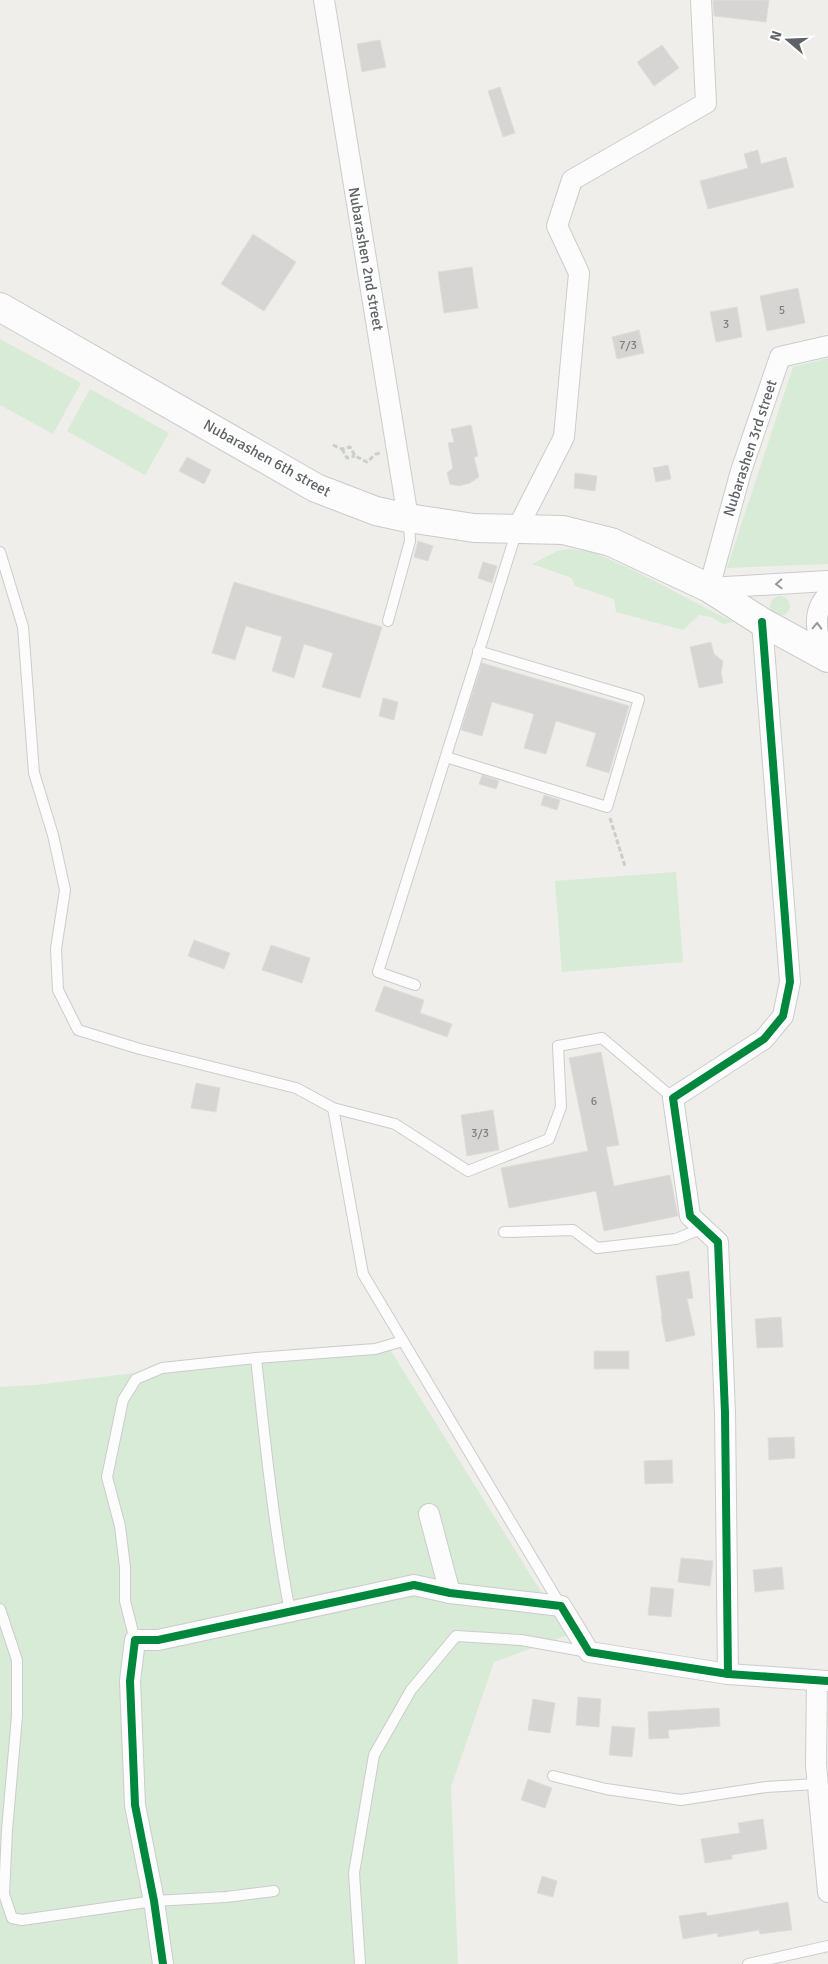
<svg xmlns="http://www.w3.org/2000/svg" width="828" height="1964" viewBox="0 0 828 1964" font-family="Signika,sans-serif">
<style>
.green{fill:#d8ebd6}
.building{fill:#d6d5d3;stroke:#deddd9}
.lines{fill:none;stroke-linecap:round;stroke-linejoin:round}
.lane-casing{stroke:#cbcccc;stroke-width:12}
.street-casing{stroke:#cbcccc;stroke-width:22}
.secondary-casing{stroke:#cacacb;stroke-width:30}
.path{stroke:#cacfcc;stroke-width:3;stroke-dasharray:5 2.5;stroke-linecap:butt}
.lane{stroke:#fdfcfc;stroke-width:10}
.street{stroke:#fdfcfc;stroke-width:20}
.secondary{stroke:#fdfcfc;stroke-width:28}
.cycleway-casing{stroke:#fff;stroke-width:11}
.cycleway{stroke:#00873e;stroke-width:8}
.oneway{stroke:#96999c}
.labels{text-anchor:middle;dominant-baseline:central;stroke-width:5;stroke-linejoin:round;paint-order:stroke}
.number-label{font-size:12px;fill:#7e8184}
.street-label{font-size:15px;fill:#5f6368;stroke:#fff}
</style>
<rect width="100%" height="100%" fill="#efeeea"/>
<!-- green -->
<g class="green">
<polygon points="0,339 81,383 53,434 0,405"/>
<polygon points="828,358 828,564 727,568 793,367"/>
<polygon points="90,389 169,433 145,475 67,431"/>
<polygon points="570,549 593,552 633,570 733,622 723,624 711,617 699,615 683,630 616,612 614,599 575,586 572,578 532,564 557,551"/>
<circle cx="780" cy="606" r="10"/>
<polygon points="676,872 683,962 562,972 555,881"/>
<polygon points="386,1343 568,1635 494,1662 451,1787 458,1964 0,1964 0,1387 35,1385"/>
</g>
<!-- building -->
<g class="building">
<polygon points="713,0 769,0 766,22 714,16"/>
<polygon points="380,40 386,67 362,72 357,44"/>
<polygon points="662,45 679,68 654,86 637,62"/>
<polygon points="500,87 515,133 503,137 488,91"/>
<polygon points="758,150 761,164 786,157 794,187 708,209 700,181 748,168 744,154"/>
<polygon points="253,234 296,262 264,311 221,284"/>
<polygon points="472,267 478,308 444,313 438,272"/>
<polygon points="798,288 805,323 767,331 760,296"/>
<polygon points="737,307 742,337 716,342 710,312"/>
<polygon points="639,330 644,353 617,359 612,337"/>
<polygon points="471,425 478,456 474,457 479,477 470,483 459,486 450,484 447,473 453,468 448,443 454,442 451,429"/>
<polygon points="187,457 211,470 204,484 179,471"/>
<polygon points="668,465 671,479 656,482 653,468"/>
<polygon points="575,473 597,476 595,491 574,488"/>
<polygon points="418,541 433,546 428,561 414,557"/>
<polygon points="483,562 497,566 492,583 478,578"/>
<polygon points="234,582 382,627 360,698 322,687 333,653 304,644 294,678 272,671 282,637 246,626 235,660 212,653"/>
<polygon points="711,642 714,654 723,661 721,673 723,683 699,688 690,647"/>
<polygon points="482,663 629,706 609,773 586,766 596,733 556,721 546,754 524,748 534,714 492,702 482,736 461,730"/>
<polygon points="383,698 398,702 394,720 379,716"/>
<polygon points="482,775 499,781 496,789 479,784"/>
<polygon points="544,795 560,800 557,810 541,805"/>
<polygon points="194,940 230,953 224,969 188,956"/>
<polygon points="271,945 310,958 302,983 262,970"/>
<polygon points="384,986 424,1000 420,1013 452,1024 447,1037 375,1011"/>
<polygon points="601,1052 619,1145 606,1147 614,1186 670,1175 678,1216 604,1231 596,1191 509,1208 501,1168 588,1151 569,1058"/>
<polygon points="196,1083 220,1088 216,1112 191,1108"/>
<polygon points="493,1110 499,1150 467,1156 461,1115"/>
<polygon points="689,1271 693,1298 687,1299 695,1335 666,1342 661,1317 662,1316 656,1276"/>
<polygon points="781,1317 783,1347 757,1348 755,1319"/>
<rect x="594" y="1351" width="35" height="18"/>
<polygon points="794,1437 795,1458 769,1460 768,1438"/>
<polygon points="672,1460 673,1483 645,1484 644,1461"/>
<polygon points="681,1558 713,1561 710,1586 678,1582"/>
<polygon points="782,1567 784,1589 755,1592 753,1570"/>
<polygon points="651,1587 674,1589 671,1617 648,1615"/>
<polygon points="578,1697 601,1699 599,1727 576,1725"/>
<polygon points="533,1699 555,1703 550,1733 528,1730"/>
<polygon points="719,1708 720,1726 668,1730 669,1738 649,1739 648,1712"/>
<polygon points="612,1726 635,1728 632,1757 609,1755"/>
<polygon points="528,1779 552,1788 545,1808 521,1800"/>
<polygon points="763,1819 767,1849 732,1855 732,1859 705,1863 701,1839 740,1833 738,1823"/>
<polygon points="542,1876 557,1881 553,1897 537,1893"/>
<polygon points="788,1902 792,1930 760,1934 759,1930 718,1937 717,1933 683,1939 679,1916 706,1912 707,1916"/>
</g>
<g class="lines">
<defs>
<g id="lane">
<polyline points="0,552 23,627 34,773 53,835 65,890 56,949 58,990 78,1030 140,1049 296,1088 333,1108 395,1124 468,1171 549,1139 561,1107 558,1046 602,1038 673,1098"/>
<polyline points="388,621 410,541 409,519"/>
<polyline points="446,757 607,807 639,699 478,651"/>
<polyline points="415,985 378,972 517,530"/>
<polyline points="333,1108 363,1274 561,1606"/>
<polyline points="504,1232 573,1230 597,1248 676,1239 703,1228"/>
<path d="M256,1358c9,85 18,170 34,254"/>
<polyline points="0,1609 17,1660 17,1716 7,1830 4,1894 12,1918 22,1920 154,1901 226,1897 274,1891"/>
<polyline points="135,1640 125,1601 125,1567 120,1526 107,1477 123,1400 136,1379 162,1368 256,1358 375,1349 403,1341"/>
<polyline points="553,1776 606,1789 681,1800 766,1787 817,1784"/>
<polyline points="360,1964 354,1873 374,1755 411,1690 456,1636 521,1640 588,1652"/>
<polyline points="748,1964 828,1946"/>
</g>
<g id="street">
<polyline points="324,0 408,518"/>
<polyline points="828,346 780,357 741,471 709,588 828,581"/>
<polyline points="517,529 564,437 579,273 557,226 572,180 706,103 701,0"/>
<path d="M827,657c-10,-19 -17,-44 1,-62"/>
<polyline points="429,1514 450,1593"/>
<polyline points="728,1674 725,1413 718,1242 690,1216 673,1098 764,1039 783,1016 790,982 762,622"/>
<polyline points="817,1681 816,1765 828,1892"/>
<polyline points="163,1964 154,1901 135,1805 130,1681 135,1640 158,1640 414,1585 450,1593 561,1606 589,1652 728,1674 828,1681"/>
</g>
<polyline id="secondary" points="0,307 316,488 376,511 408,518 474,528 563,530 611,542 709,588 762,622 828,658"/>
</defs>
<!-- lane casing -->
<use href="#lane" class="lane-casing"/>
<!-- street casing -->
<use href="#street" class="street-casing"/>
<!-- secondary casing -->
<use href="#secondary" class="secondary-casing"/>
<!-- path -->
<g class="path">
<polyline points="333,445 342,449 350,447 355,456 367,462 376,454 381,453"/>
<polyline points="342,449 347,458 355,456"/>
<polyline points="610,818 625,866"/>
</g>
<!-- lane -->
<use href="#lane" class="lane"/>
<!-- street -->
<use href="#street" class="street"/>
<!-- secondary -->
<use href="#secondary" class="secondary"/>
<defs>
<g id="cycleway">
<polyline points="728,1674 725,1413 718,1242 690,1216 673,1098 764,1039 783,1016 790,982 762,622"/>
<polyline points="163,1964 154,1901 135,1805 130,1681 135,1640 158,1640 414,1585 450,1593 561,1606 589,1652 728,1674 828,1681"/>
</g>
</defs>
<!-- cycleway casing -->
<use href="#cycleway" class="cycleway-casing"/>
<!-- cycleway -->
<use href="#cycleway" class="cycleway"/>
</g>
<!-- one-way arrows -->
<defs><path id="oneway-chevron" d="M-2-3.5L2.5 0L-2 3.5" fill="none" stroke-width="1.6" stroke-linecap="round" stroke-linejoin="round" transform="scale(1.25)"/></defs>
<g class="oneway">
<use href="#oneway-chevron" transform="translate(779 584) rotate(177)"/>
<use href="#oneway-chevron" transform="translate(817 626) rotate(-88)"/>
</g>
<g class="labels">
<!-- number labels -->
<g class="number-label">
<text x="782" y="310">5</text>
<text x="726" y="324">3</text>
<text x="628" y="345">7/3</text>
<text x="594" y="1101">6</text>
<text x="480" y="1133">3/3</text>
</g>
<!-- street labels -->
<g class="street-label">
<text transform="translate(366 259) rotate(80)">Nubarashen 2nd street</text>
<text transform="translate(750 448) rotate(-72)">Nubarashen 3rd street</text>
<text transform="translate(267 458) rotate(29)">Nubarashen 6th street</text>
</g>
</g>
<!-- north arrow -->
<g transform="translate(788 40) rotate(289)" stroke="#ffffff" stroke-width="4" paint-order="stroke">
<path d="M0-4L9 19L0 12L-9 19Z" fill="#5f6368"/>
<text y="-8" font-size="14" font-weight="bold" text-anchor="middle" fill="#5f6368">N</text>
</g>
</svg>
